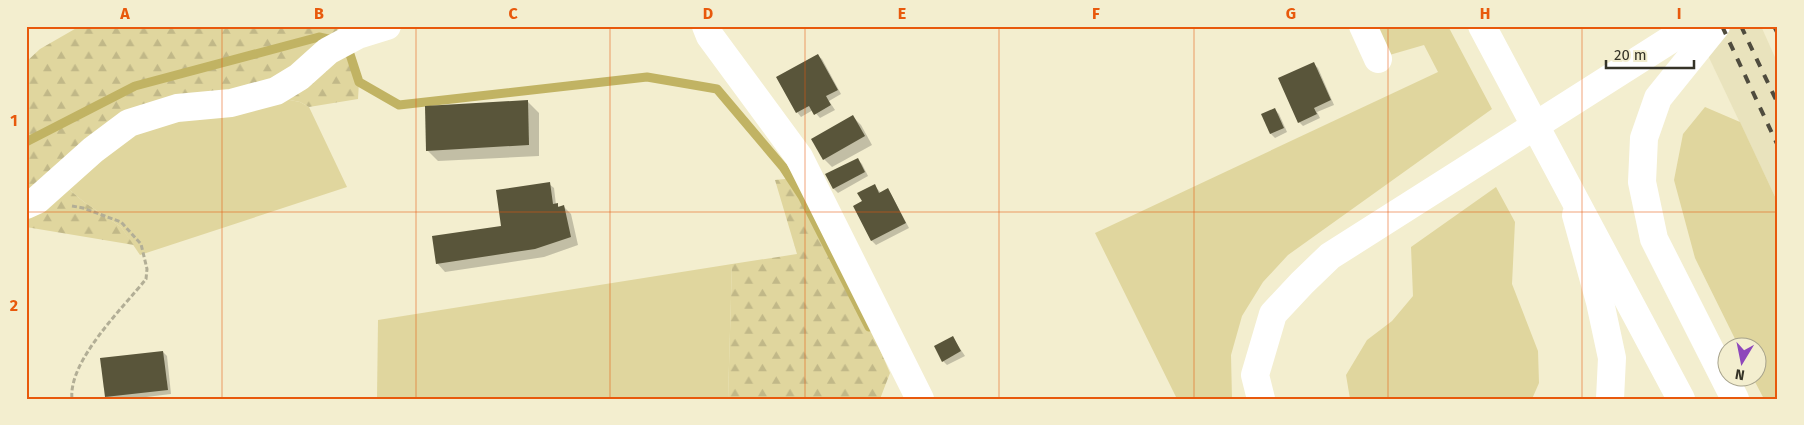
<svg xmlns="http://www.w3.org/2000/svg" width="1804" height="425" viewBox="0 0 1804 425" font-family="'Fira Sans',sans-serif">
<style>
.built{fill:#e9e3bd}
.grass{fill:#e0d69e}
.forest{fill:url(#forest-firs)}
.shadow{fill:#0003}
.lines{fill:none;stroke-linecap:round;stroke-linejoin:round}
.stream{stroke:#c1b363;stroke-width:9}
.building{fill:#59553a}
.path{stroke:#b2ae96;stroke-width:3;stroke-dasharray:5 2.5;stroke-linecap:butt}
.minor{stroke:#fff;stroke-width:28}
.major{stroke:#fff;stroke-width:28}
.rail{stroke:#4f4c3e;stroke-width:4;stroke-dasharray:9 9;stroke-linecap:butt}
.grid{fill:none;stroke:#e8590c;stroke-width:1;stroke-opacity:0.55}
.neatline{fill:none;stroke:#e8590c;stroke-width:2}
.grid-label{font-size:16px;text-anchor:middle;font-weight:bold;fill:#e8590c}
</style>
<defs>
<pattern id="forest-firs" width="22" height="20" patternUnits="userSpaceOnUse" patternTransform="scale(1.25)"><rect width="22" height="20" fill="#e0d69e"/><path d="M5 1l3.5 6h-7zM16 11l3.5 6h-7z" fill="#c1b888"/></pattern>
</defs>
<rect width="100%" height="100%" fill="#f3eecf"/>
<!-- built -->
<polygon class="built" points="1694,26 1761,26 1778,64 1778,203"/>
<!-- grass -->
<g class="grass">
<polygon points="1372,26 1448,26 1492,109 1288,255 1263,282 1242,316 1231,355 1232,399 1177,399 1095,233 1438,72 1424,45 1386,56"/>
<polygon points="265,95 300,102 309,107 347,187 140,255 121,227 84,202 66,187 129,113"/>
<polygon points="1705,107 1740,122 1778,203 1778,399 1764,399 1753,378 1756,378 1756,348 1739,347 1695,258 1674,180 1683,134"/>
<polygon points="1496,187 1515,222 1512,284 1538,351 1539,383 1532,399 1350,399 1346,375 1367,340 1392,321 1413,296 1411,247"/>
<polygon points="732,264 728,399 377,399 378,320"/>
</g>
<!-- forest -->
<g class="forest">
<polygon points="80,26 336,26 359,82 358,99 309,107 300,102 265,95 172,99 66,187 84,202 121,227 134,245 26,227 26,62 40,49"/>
<polygon points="805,177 890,373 880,399 728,399 732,264 797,254 775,180"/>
</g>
<!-- shadow -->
<g class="shadow">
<polygon points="817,55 822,59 841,94 829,101 835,110 820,118 813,110 801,117 797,112 777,78"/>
<polygon points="1313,63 1318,68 1334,105 1317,112 1320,118 1303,126 1299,122"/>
<polygon points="528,102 539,113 539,156 438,161 427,150"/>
<polygon points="1275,110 1279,114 1287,132 1275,138 1271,134 1263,115"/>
<polygon points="853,117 861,125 872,145 832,167 824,159"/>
<polygon points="858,160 862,164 868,176 838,193 834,189 827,175"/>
<polygon points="549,184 554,188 556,205 560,207 563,206 571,214 578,245 544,257 445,272 437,263 502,227"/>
<polygon points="874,185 881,193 887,190 891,194 909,228 876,245 872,241 855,206 863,202"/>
<polygon points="953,338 965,356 947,365 943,361 936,347"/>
<polygon points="163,352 167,356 171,394 130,399 108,399 106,397"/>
</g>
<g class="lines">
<!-- stream -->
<g class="stream">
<polyline points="347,45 359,82 399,105 647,77 717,89 783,167 802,196 869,327"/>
<polyline points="26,142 135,86 319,37 333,40"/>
</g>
</g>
<!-- building -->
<g class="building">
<polygon points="818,54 838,90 826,96 831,105 814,115 809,106 796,113 776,77"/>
<polygon points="1314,62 1331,100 1314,108 1317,114 1298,123 1278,78"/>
<polygon points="528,100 529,145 426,151 425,106"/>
<polygon points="1275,108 1284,128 1270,134 1261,114"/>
<polygon points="853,115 865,136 823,160 811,139"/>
<polygon points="858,158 865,172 833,189 825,174"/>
<polygon points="550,182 553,204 558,203 558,207 564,205 571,237 535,249 436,264 432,236 501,226 496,190"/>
<polygon points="875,184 879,193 888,188 906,223 871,241 853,206 862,201 857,193"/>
<polygon points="953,336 961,351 942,362 934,346"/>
<polygon points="163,351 168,390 105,397 100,358"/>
</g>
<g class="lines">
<!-- path -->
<path class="path" d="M72,206l11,2 38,14 20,22 6,25 -1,10c-23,29 -78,82 -74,120"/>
<!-- minor -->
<g class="minor">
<polyline points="706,26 710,36 799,157 920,399"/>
<polyline points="1363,26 1378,59"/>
<polyline points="1716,26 1658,98 1644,138 1642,182 1654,239 1735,399"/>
<polyline points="26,205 37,200 93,150 129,123 177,108 231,103 276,91 299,77 328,51 358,35 387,26"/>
<polyline points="1576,215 1600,302 1612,358 1610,399"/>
<polyline points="1261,399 1255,375 1273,314 1302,283 1330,256 1692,26"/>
</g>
<!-- major -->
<polyline class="major" points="1482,26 1681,399"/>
<!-- rail -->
<g class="rail">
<polyline points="1722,26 1778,146"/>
<polyline points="1741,26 1778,104"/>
<polyline points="1774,26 1778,34"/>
</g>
</g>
<!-- grid -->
<path class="grid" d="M222,26v373M416,26v373M610,26v373M805,26v373M999,26v373M1194,26v373M1388,26v373M1582,26v373M26,212h1752"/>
<!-- border -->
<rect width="1804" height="425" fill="none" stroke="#f3eecf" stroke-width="55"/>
<!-- north arrow -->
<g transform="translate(1742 362) rotate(190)"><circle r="24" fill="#f3eecf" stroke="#a7a38c"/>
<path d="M0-4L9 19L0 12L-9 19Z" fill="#8e47bb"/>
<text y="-8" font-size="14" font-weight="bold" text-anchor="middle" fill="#353327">N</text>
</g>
<!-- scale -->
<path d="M1606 60v8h88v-8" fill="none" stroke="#353327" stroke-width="2.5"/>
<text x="1614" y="60" font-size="15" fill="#353327" stroke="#f3eecf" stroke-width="4" paint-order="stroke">20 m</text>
<rect x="28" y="28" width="1748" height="370" class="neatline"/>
<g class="grid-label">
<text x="125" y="19">A</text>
<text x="319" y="19">B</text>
<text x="513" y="19">C</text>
<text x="708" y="19">D</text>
<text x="902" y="19">E</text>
<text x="1096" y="19">F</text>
<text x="1291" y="19">G</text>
<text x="1485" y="19">H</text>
<text x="1679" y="19">I</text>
<text x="14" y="126">1</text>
<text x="14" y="311">2</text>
</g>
</svg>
